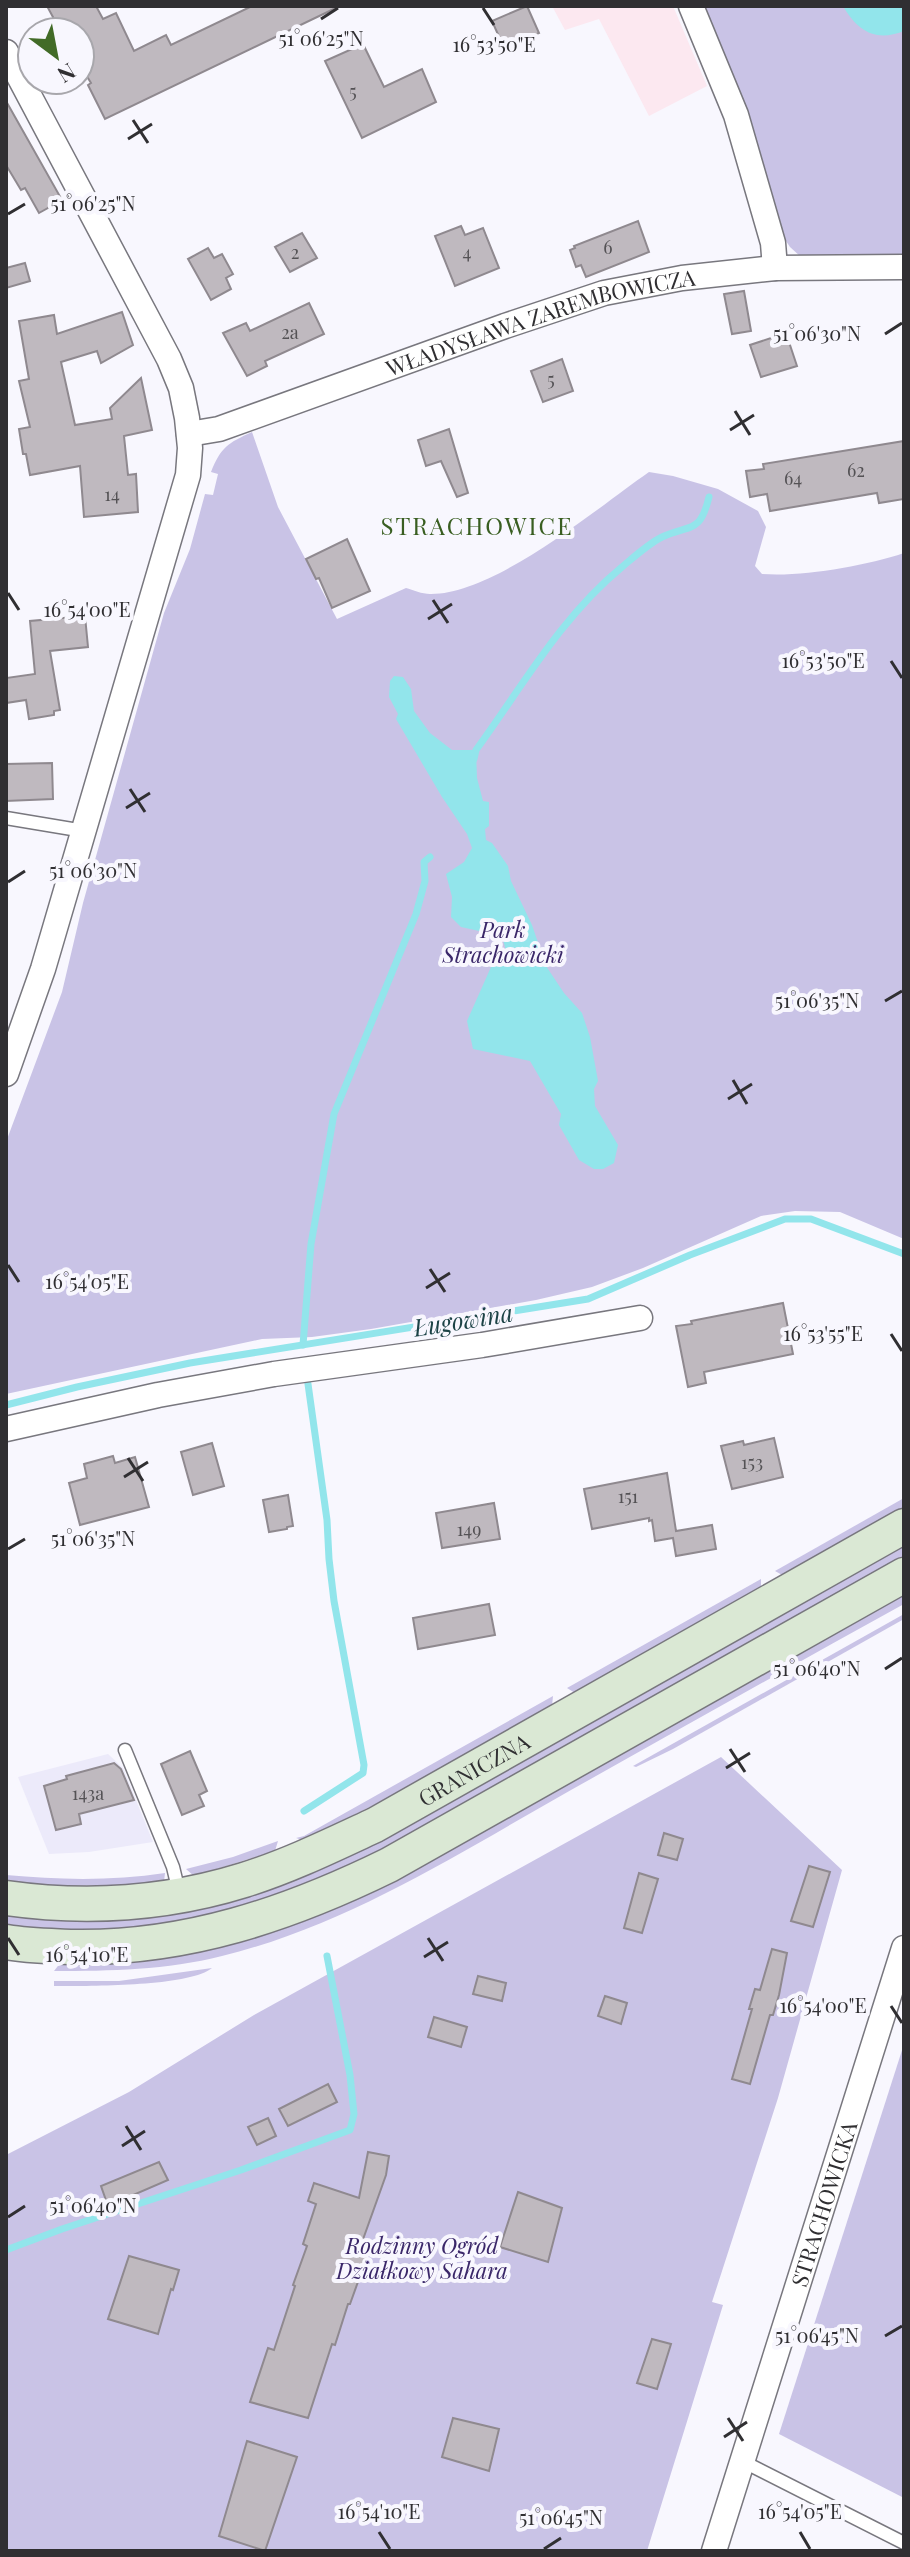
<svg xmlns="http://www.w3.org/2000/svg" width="910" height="2557" viewBox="0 0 910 2557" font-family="'Playfair Display',serif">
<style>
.built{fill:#eceafa}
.industrial{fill:#fce8f0}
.green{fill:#c9c3e6}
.water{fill:#92e5eb}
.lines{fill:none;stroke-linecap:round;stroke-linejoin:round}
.stream{stroke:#92e5eb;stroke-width:7}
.building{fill:#bfb9bf;stroke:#8f898f;stroke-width:2}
.lane-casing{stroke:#78777e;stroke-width:15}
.street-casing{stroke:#78777e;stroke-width:27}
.secondary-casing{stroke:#78777e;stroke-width:37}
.lane{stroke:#fff;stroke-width:12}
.street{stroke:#fff;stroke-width:24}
.secondary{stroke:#dae8d4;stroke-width:34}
.ticks{fill:none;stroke:#302f32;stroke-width:3}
.labels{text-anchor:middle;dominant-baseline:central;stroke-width:8;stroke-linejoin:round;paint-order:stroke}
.number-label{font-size:18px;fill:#545255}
.street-label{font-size:22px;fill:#302f32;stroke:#f8f7fe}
.park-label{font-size:22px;font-style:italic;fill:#3a2769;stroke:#f8f7fe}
.neighbourhood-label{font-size:24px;letter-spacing:2px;fill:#395e21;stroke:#f8f7fe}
.water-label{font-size:24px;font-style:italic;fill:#1c4346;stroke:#f8f7fe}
.ticks-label{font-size:20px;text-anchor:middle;fill:#302f32;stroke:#f8f7fe;stroke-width:8;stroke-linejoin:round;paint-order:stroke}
</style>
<rect width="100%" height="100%" fill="#f8f7fe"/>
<!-- built -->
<polygon class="built" points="108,1754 123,1768 153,1842 89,1852 49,1854 18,1777"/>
<!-- industrial -->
<polygon class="industrial" points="552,6 673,6 707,86 649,116 599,19 565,30"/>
<!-- green -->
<g class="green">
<polygon points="701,6 904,6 904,256 801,257 790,247 782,235"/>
<path d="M252,432l26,75 59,112 69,-31c7,2 16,6 24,6 64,1 166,-85 219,-122l24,4 45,13 40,22 8,16 -11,39 7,8c41,3 103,-8 142,-21v686l-64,-27 -45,-1 -34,5 -118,52 -51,19 -56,13 -165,29 -59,8 -50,2 -256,55v-252l56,-150 21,-89 81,-290 26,-64 15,-55 8,1 5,-21 -7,-2c10,-25 17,-29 41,-40z"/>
<polygon points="904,1498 904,1508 784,1576 775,1571"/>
<path d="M904,1544v15l-513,287c-46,22 -93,45 -142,60 -78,23 -162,31 -243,19v-12l178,-4z"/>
<polygon points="761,1579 761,1588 575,1693 567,1688"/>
<path d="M904,1593v11c-111,61 -222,124 -333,186 -112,63 -223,135 -349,166 -55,14 -112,15 -168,15l7,-9c101,8 201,-20 292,-62z"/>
<polygon points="904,1614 904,1619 673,1749 636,1767 633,1766"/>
<polygon points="553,1696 552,1706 372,1806 302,1840 296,1838 304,1836"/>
<polygon points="721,1757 842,1870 778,2098 712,2302 723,2305 647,2551 6,2551 6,2155 129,2092 254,2015"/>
<polygon points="278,1841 275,1851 194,1876 186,1869 233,1857"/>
<path d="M165,1873l-1,9c-56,5 -102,5 -158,0v-7c54,5 106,6 159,-2z"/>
<path d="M212,1968c-23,19 -126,18 -158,18v-5h65z"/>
<polygon points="904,2044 904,2498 779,2434"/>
</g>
<!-- water -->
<g class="water">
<path d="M843,6h61v25c-28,11 -46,1 -61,-25z"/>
<polygon points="394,676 403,677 411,689 414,711 430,733 452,750 476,750 477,778 483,801 489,802 489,826 485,829 486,840 492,843 508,866 511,881 532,925 546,966 564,993 582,1013 590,1037 598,1081 594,1089 595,1106 618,1145 614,1163 603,1169 594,1169 579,1160 559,1125 561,1114 530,1061 473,1049 467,1021 491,967 508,958 502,936 461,927 451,917 452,897 446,874 464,862 472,848 467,834 442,797 396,719 398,714 389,697 390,681"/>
</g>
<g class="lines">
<!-- stream -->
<g class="stream">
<path d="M474,759l2,-9c46,-63 85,-133 146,-183 12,-10 26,-23 40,-30 29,-13 38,-3 47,-40"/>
<polyline points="303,1345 311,1244 334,1114 416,914 425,881 424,862 430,857"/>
<polyline points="6,1405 77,1387 190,1363 588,1299 690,1255 785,1219 811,1219 904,1254"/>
<polyline points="304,1811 363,1773 364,1765 334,1601 329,1559 327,1520 308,1384"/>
<polyline points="6,2250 62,2229 241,2170 350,2130 354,2114 350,2075 327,1956"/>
</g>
</g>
<!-- building -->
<g class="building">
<polygon points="47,6 96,6 103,19 116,13 134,51 166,35 171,45 252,6 340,6 105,119 88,85 91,83 80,65 80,32 61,32"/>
<polygon points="527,6 539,33 504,48 492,21"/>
<polygon points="363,44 384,87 422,69 436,102 362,138 325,61"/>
<polygon points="6,101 62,200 39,213 25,188 21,190 6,165"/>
<polygon points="638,221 649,252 586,277 581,265 576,267 570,250 575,248 574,246"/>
<polygon points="461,226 465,235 483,228 499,268 455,286 435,236"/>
<polygon points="302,233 317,258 290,272 275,247"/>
<polygon points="208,248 214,258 222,254 233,274 226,278 231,289 211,300 188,259"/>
<polygon points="25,263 30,281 6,288 6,268"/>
<polygon points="744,291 751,331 732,334 724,294"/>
<polygon points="309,303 324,334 265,361 267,366 247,376 223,333 246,323 250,331"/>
<polygon points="122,312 133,345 101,363 97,351 61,362 75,425 112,419 110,408 141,378 152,430 124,436 128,475 136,474 138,512 84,517 80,466 30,475 26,454 23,454 19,429 30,427 19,381 29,379 19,321 54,315 57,334"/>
<polygon points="786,333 797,366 761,377 750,345"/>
<polygon points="562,359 573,391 543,402 531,371"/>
<polygon points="449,429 468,493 457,497 441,461 426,466 418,440"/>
<polygon points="904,441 904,499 879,503 877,493 770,511 767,494 750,497 746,471 764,469 763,464"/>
<polygon points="347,539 370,591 332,608 319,578 316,579 306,559"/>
<polygon points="85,616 88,647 50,651 60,710 54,711 54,715 29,719 26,700 6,703 6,678 35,674 30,621"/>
<polygon points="52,763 53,799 6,801 6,764"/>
<polygon points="783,1303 793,1354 704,1372 706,1383 688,1387 676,1326 692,1324 691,1321"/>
<polygon points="774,1438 783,1477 732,1489 721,1446 743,1441 744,1445"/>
<polygon points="212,1443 224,1486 193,1495 181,1452"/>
<polygon points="113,1456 115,1463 135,1457 149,1507 80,1525 69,1483 87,1478 84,1464"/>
<polygon points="667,1473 676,1531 712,1525 716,1549 676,1556 673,1538 655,1541 652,1520 649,1521 649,1518 592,1529 584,1489"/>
<polygon points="288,1495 293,1526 287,1527 287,1529 269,1532 263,1500"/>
<polygon points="494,1503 500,1539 442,1548 436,1513"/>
<polygon points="489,1604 495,1635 418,1649 413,1618"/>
<polygon points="190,1751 207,1791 199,1795 204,1806 182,1815 161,1764"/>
<polygon points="114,1763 121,1769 134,1800 79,1814 81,1824 56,1830 44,1786 67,1779 66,1776"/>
<polygon points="664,1833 683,1839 677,1860 658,1855"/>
<polygon points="809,1866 830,1872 813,1927 791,1921"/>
<polygon points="639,1873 658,1879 642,1933 624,1928"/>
<polygon points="772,1949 787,1953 779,1995 773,2015 770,2015 750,2084 732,2079 752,2009 749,2009 755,1989 760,1990"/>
<polygon points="478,1976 506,1983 502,2001 473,1994"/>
<polygon points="605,1996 627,2003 621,2024 598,2016"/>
<polygon points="434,2017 467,2027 461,2047 428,2037"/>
<polygon points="328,2084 337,2102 288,2126 279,2109"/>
<polygon points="268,2118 276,2136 257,2145 248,2127"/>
<polygon points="368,2152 389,2156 386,2175 361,2245 369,2247 359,2279 350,2304 348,2304 335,2345 332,2344 308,2418 250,2402 268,2348 274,2350 295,2286 293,2285 307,2246 303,2244 316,2204 308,2201 314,2183 359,2198"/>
<polygon points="159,2162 168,2180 108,2206 101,2186"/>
<polygon points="518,2192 562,2208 548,2262 500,2247"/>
<polygon points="129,2256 179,2270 173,2290 171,2289 158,2334 108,2319"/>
<polygon points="652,2339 671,2344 657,2389 637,2383"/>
<polygon points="453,2418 499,2429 489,2471 442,2457"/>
<polygon points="247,2441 297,2457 265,2551 219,2536"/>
</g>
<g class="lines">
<defs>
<g id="lane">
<polyline points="6,818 84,831"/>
<polyline points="125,1750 173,1867 179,1892"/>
<polyline points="742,2461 904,2543"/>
</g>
<g id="street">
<polyline points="691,6 736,115 773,243 775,268"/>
<polyline points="6,52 169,359 181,388 187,418 190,448 188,475 43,969 6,1074"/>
<path id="s1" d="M189,434l30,-5 286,-103 99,-33 78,-15 93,-10 129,-1"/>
<polyline points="6,1429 158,1395 274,1374 482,1345 640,1318"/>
<path id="s2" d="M714,2551l190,-603"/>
</g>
<g id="secondary">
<path id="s3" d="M6,1898c79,11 161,6 238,-18 45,-14 88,-35 131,-55l529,-299"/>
<path d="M6,1942c22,4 45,4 67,5 113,2 216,-33 316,-82l515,-290"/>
</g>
</defs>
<!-- lane casing -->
<use href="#lane" class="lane-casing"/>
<!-- street casing -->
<use href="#street" class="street-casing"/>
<!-- secondary casing -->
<use href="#secondary" class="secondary-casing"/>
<!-- lane -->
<use href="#lane" class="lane"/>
<!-- street -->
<use href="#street" class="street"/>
<!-- secondary -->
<use href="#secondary" class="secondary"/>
</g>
<!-- ticks -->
<path class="ticks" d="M483,8l11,17M321,19l17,-11M133,120l15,23M128,139l24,-15M8,214l17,-10M885,334l17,-11M735,411l15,24M730,430l24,-15M8,593l11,17M433,600l15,23M428,619l24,-15M891,661l11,17M130,789l15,23M126,808l24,-15M8,882l17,-11M885,1001l17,-10M733,1080l14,24M728,1099l24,-15M8,1265l11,17M430,1269l15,23M426,1288l24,-15M891,1334l11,17M128,1458l15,23M124,1477l24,-15M8,1549l17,-10M885,1669l17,-11M730,1749l15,23M726,1768l24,-15M8,1938l11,17M428,1938l15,23M424,1957l24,-15M891,2006l11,17M126,2126l15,24M122,2146l23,-15M8,2217l17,-11M885,2336l17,-10M728,2418l15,23M724,2437l23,-15M379,2532l11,17M800,2532l10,17M544,2549l17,-11"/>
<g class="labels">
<!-- number labels -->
<g class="number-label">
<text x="353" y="91">5</text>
<text x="608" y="247">6</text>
<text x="295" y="252">2</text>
<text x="467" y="252">4</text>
<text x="290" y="332">2a</text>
<text x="551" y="379">5</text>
<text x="856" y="470">62</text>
<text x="793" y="478">64</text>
<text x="112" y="494">14</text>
<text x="752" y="1462">153</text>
<text x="628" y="1496">151</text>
<text x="469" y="1529">149</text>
<text x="88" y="1793">143a</text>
</g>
<!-- street labels -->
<g class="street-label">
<text stroke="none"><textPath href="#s1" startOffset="370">WŁADYSŁAWA ZAREMBOWICZA</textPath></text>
<text stroke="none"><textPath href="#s3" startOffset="496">GRANICZNA</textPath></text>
<text stroke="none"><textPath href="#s2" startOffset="364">STRACHOWICKA</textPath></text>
</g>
<!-- park labels -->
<g class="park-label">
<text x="503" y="929">Park<tspan x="503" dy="25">Strachowicki</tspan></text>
<text x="422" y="2245">Rodzinny Ogród<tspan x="422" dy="25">Działkowy Sahara</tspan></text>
</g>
<!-- neighbourhood labels -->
<g class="neighbourhood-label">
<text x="477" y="525">STRACHOWICE</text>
</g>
<!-- water labels -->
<g class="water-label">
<text transform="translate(463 1319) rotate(-9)">Ługowina</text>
</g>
</g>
<g class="ticks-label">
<text x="321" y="46">51°06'25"N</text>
<text x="494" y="52">16°53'50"E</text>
<text x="93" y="211">51°06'25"N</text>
<text x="817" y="341">51°06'30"N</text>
<text x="87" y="617">16°54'00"E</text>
<text x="823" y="668">16°53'50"E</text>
<text x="93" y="878">51°06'30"N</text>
<text x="817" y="1008">51°06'35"N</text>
<text x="87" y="1289">16°54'05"E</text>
<text x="823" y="1341">16°53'55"E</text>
<text x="93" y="1546">51°06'35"N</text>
<text x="817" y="1676">51°06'40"N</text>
<text x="87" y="1962">16°54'10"E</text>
<text x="823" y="2013">16°54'00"E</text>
<text x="93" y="2213">51°06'40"N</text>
<text x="817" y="2343">51°06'45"N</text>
<text x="379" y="2519">16°54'10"E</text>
<text x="800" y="2519">16°54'05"E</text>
<text x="561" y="2525">51°06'45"N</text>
</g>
<!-- border -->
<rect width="910" height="2557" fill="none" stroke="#302f32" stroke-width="16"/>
<!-- north arrow -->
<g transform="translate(56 56) rotate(148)"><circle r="38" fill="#f8f7fe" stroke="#a8a7ac" stroke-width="2"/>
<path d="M0-6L14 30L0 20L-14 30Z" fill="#426b27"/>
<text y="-12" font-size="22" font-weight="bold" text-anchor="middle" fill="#302f32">N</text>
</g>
</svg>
